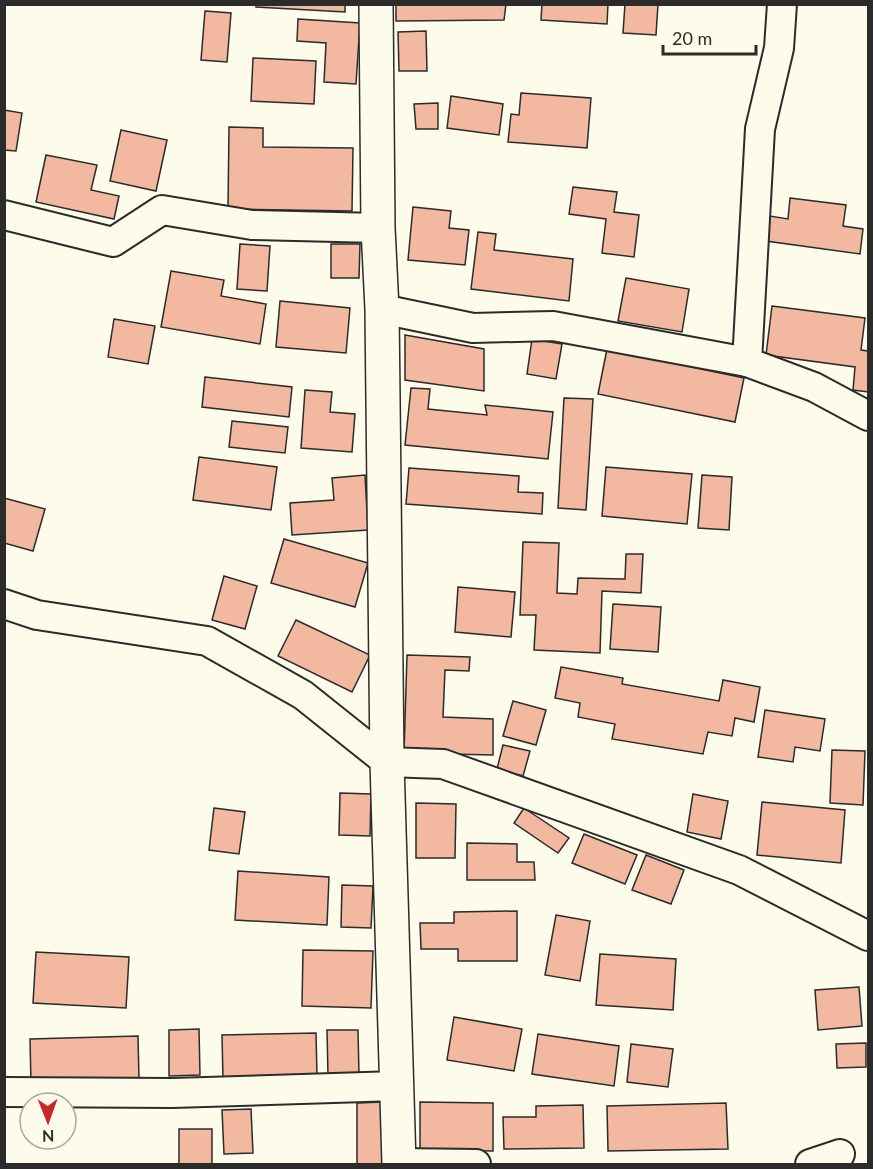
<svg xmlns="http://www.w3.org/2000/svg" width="873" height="1169" viewBox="0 0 873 1169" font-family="Lato,sans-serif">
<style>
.building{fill:#f2b8a0;stroke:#2b2b2b;stroke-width:1.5}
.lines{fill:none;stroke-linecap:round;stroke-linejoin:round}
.minor-casing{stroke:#2b2b2b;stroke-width:32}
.tertiary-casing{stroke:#2b2b2b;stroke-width:36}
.minor{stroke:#fdfbea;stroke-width:28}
.tertiary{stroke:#fdfbea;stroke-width:33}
</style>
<rect width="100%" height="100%" fill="#fdfbea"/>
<!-- building -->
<g class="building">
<polygon points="256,4 345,4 345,12 256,7"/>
<polygon points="396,4 506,4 504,20 396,21"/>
<polygon points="542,4 608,4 607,24 541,20"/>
<polygon points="625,4 658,4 656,35 623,33"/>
<polygon points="205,11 231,13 227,62 201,60"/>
<polygon points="298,19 360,23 356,84 324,82 326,43 297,41"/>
<polygon points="426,31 427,71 399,71 398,32"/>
<polygon points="253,58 316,61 314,104 251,101"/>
<polygon points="521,93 591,98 587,148 508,142 511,114 519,115"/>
<polygon points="451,96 503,104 499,135 447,128"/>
<polygon points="438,103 438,129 416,129 414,104"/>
<polygon points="4,110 22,113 16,151 4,150"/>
<polygon points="229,127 263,128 263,147 353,148 352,211 228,209"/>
<polygon points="121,130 167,140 156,191 110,181"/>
<polygon points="46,155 97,165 91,190 119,196 114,219 36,202"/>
<polygon points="573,187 617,192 614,212 639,215 634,257 602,253 606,219 569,214"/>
<polygon points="790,198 846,205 843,226 863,229 860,254 766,241 770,216 788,219"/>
<polygon points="413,207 451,211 449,228 469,230 465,265 408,260"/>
<polygon points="478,232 496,234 494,250 573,259 569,301 471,289"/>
<polygon points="240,244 270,246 267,291 237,289"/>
<polygon points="331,244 360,244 359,278 331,278"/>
<polygon points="171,271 224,280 221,296 266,304 260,344 161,327"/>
<polygon points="626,278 689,289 682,332 618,321"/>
<polygon points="280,301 350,308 346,353 276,347"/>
<polygon points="772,306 865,318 861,350 868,351 868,392 853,390 855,367 766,355"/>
<polygon points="114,319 155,326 148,364 108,357"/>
<polygon points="405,335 484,349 484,391 405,380"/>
<polygon points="532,339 562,344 556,379 527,374"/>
<polygon points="607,349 744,378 735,422 598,394"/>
<polygon points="205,377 292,387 289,417 202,407"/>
<polygon points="411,388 430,389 428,409 487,415 485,405 553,412 548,459 405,445"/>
<polygon points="305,390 332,392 330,412 355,414 352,452 301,448"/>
<polygon points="564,398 593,399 586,510 558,508"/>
<polygon points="232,421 288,427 285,453 229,447"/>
<polygon points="199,457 277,467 271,510 193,500"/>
<polygon points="606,467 692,474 687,524 602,516"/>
<polygon points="409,468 519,476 518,492 543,493 542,514 406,504"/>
<polygon points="365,475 368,530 292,535 290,503 334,500 332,478"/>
<polygon points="702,475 732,477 729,530 698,528"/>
<polygon points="4,498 45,509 33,551 4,543"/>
<polygon points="284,539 368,563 355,607 271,583"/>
<polygon points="523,542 559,543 557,593 577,594 578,578 625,579 626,554 643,554 641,593 602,591 600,653 534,650 536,615 520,615"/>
<polygon points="224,576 257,586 245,629 212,620"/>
<polygon points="458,587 515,592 511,637 455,632"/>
<polygon points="613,604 661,607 658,652 610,649"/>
<polygon points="296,620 370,655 352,692 278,656"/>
<polygon points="407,655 470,657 469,671 445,670 443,717 493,719 493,755 404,753"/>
<polygon points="561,667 623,678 622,684 719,701 723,680 760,687 754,722 735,718 732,736 708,732 703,754 612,739 615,724 578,717 580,703 555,698"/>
<polygon points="513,701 546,710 536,745 503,736"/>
<polygon points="765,710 825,719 820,751 795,747 793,762 758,757"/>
<polygon points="503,745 530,751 523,776 497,769"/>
<polygon points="832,750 865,751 863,805 830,803"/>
<polygon points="340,793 371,794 370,836 339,835"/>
<polygon points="693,794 728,801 721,839 687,832"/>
<polygon points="762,802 845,810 841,863 757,855"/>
<polygon points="416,803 456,804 455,858 416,858"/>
<polygon points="214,808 245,812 239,854 209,850"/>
<polygon points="524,808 569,838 558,853 514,823"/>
<polygon points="584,834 637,855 625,884 572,863"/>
<polygon points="467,843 517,844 517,862 534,862 535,880 467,880"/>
<polygon points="646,855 684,870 671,904 632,890"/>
<polygon points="238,871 329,877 327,925 235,920"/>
<polygon points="342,885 373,886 371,928 341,927"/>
<polygon points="517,911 517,961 458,961 458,949 421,949 420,923 454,923 454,912"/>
<polygon points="556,915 590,921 580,981 545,975"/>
<polygon points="303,950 373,951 371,1008 302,1006"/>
<polygon points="36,952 129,957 126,1008 33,1003"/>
<polygon points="600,954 676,959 673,1010 596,1005"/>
<polygon points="859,987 862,1026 818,1030 815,990"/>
<polygon points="454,1017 522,1029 514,1071 447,1060"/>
<polygon points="199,1029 200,1075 169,1076 169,1030"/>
<polygon points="327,1030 358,1030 359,1075 328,1076"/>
<polygon points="316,1033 317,1077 223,1079 222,1035"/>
<polygon points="538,1034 619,1046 614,1086 532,1074"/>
<polygon points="138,1036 139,1080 31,1084 30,1039"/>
<polygon points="866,1043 866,1067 837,1068 836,1044"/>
<polygon points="631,1044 673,1049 668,1087 627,1082"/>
<polygon points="383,1102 384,1164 357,1164 357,1103"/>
<polygon points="420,1102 493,1103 493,1151 420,1150"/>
<polygon points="726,1103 728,1149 608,1151 607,1106"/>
<polygon points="583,1105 584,1148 504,1149 503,1117 536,1117 536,1106"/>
<polygon points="251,1109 253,1153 224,1154 222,1110"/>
<rect x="179" y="1129" width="33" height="35"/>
</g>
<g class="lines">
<defs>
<g id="minor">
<polyline points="4,215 113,242 162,210 252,225 378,228"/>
<polyline points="382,309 473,328 553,326 747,362 814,387 868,416"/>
<polyline points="747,362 760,129 779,48 782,4"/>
<polyline points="4,604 37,615 207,641 303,695 387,762 443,764 739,870 868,936"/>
<polyline points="4,1092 172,1093 397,1086"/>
<polyline points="399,1163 476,1164"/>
<polyline points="810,1164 840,1154"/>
</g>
<polyline id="tertiary" points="376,4 378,228 382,309 387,762 399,1164"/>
</defs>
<!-- minor casing -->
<use href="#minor" class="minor-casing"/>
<!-- tertiary casing -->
<use href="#tertiary" class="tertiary-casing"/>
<!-- minor -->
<use href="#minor" class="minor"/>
<!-- tertiary -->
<use href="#tertiary" class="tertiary"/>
</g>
<!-- border -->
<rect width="873" height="1169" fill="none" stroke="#2b2b2b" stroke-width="12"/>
<!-- north arrow -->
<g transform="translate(48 1121) rotate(179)"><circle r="28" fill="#fdfbea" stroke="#a9a89e" stroke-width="1.5"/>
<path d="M0-4.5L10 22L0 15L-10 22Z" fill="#c62828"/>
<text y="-9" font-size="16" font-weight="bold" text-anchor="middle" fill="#2b2b2b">N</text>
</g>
<!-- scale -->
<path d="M663 45v9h93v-9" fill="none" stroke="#2b2b2b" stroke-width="3"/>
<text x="672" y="45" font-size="18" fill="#2b2b2b" stroke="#fdfbea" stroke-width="4.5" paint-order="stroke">20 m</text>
</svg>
